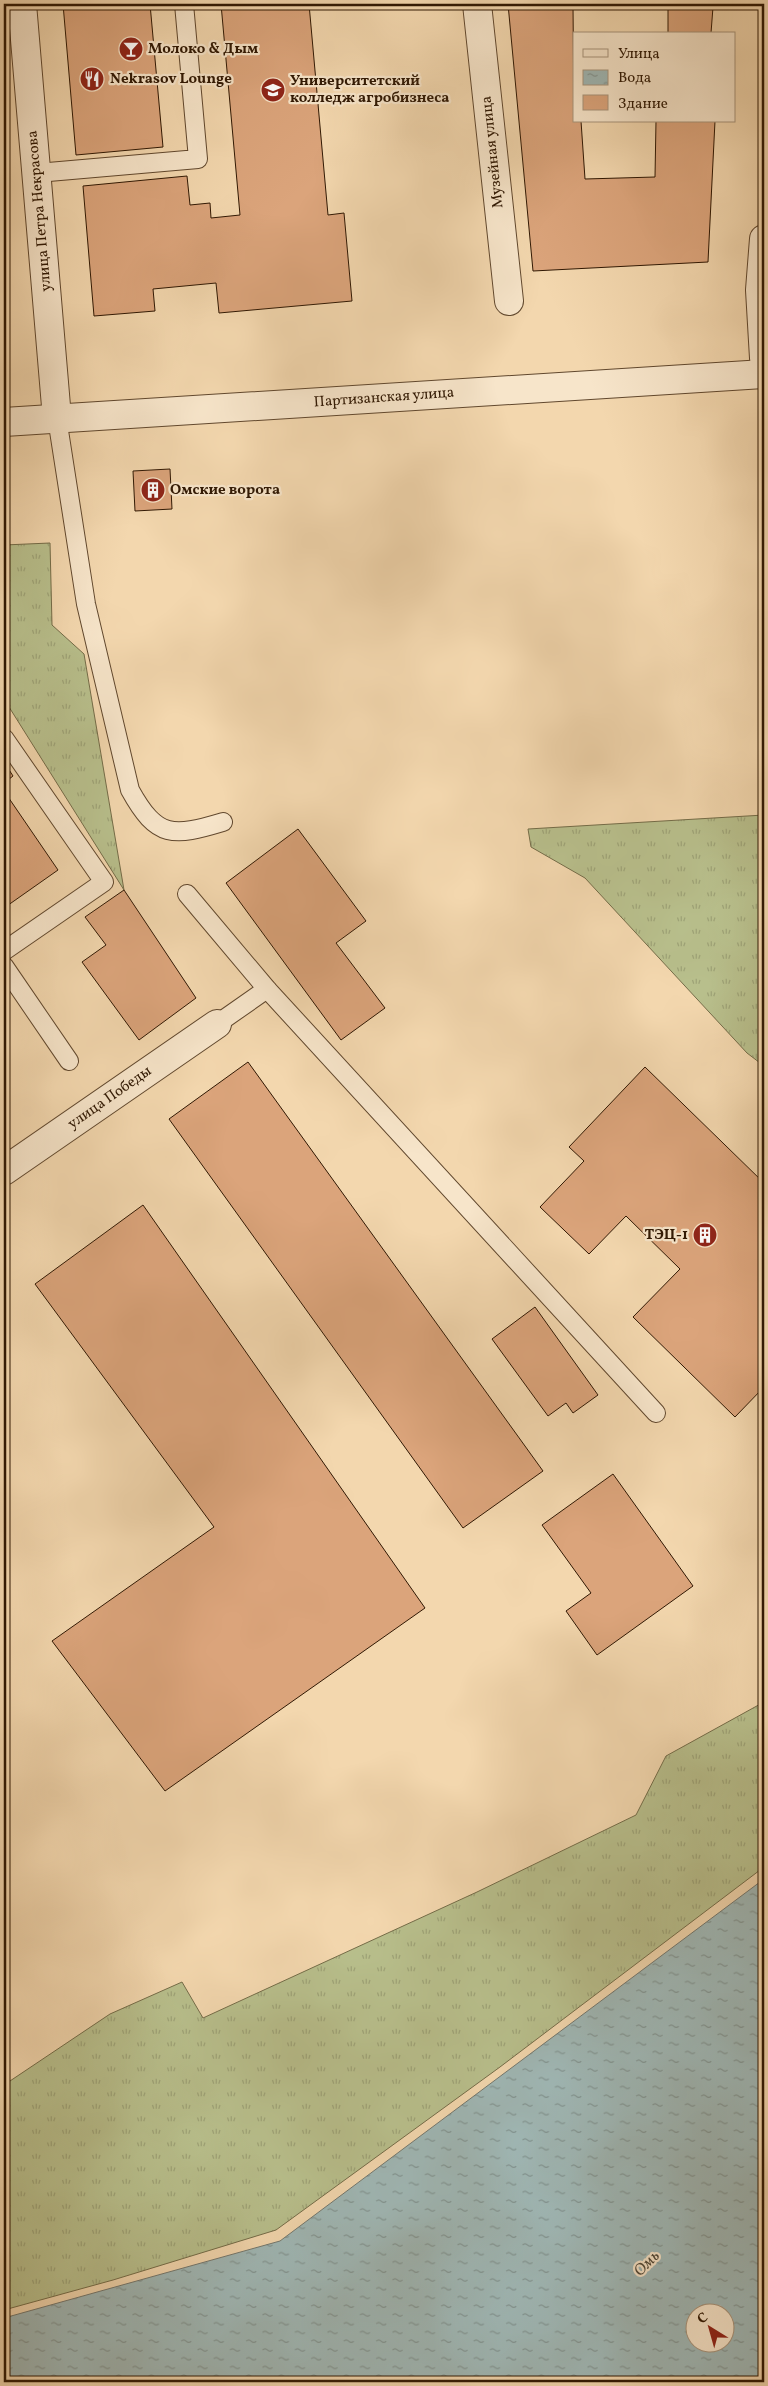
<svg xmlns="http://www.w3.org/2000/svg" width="768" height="2386" viewBox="0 0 768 2386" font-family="Vollkorn,serif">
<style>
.grass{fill:url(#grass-tufts);stroke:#746c48}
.water{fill:url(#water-ripples);stroke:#73776e;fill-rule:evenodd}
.building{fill:#dba47b;stroke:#301803}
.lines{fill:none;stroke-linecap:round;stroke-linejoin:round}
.service-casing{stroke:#61482e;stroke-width:20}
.pedestrian-casing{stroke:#61482e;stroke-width:30}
.minor-casing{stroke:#61482e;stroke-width:30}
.tertiary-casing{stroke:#61482e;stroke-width:30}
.service{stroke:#f7e5ca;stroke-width:18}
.pedestrian{stroke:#f7e5ca;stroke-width:28}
.minor{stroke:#f7e5ca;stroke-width:28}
.tertiary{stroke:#f7e5ca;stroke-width:28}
.labels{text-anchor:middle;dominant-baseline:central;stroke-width:4.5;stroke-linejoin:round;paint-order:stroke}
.poi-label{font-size:15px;font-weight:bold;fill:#301803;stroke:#f7e5ca;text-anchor:start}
.street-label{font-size:15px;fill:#301803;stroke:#f7e5ca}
.water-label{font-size:16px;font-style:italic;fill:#514838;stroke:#f7e5ca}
</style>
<defs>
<pattern id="grass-tufts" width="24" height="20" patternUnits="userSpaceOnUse" patternTransform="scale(1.25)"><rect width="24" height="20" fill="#b8bf8c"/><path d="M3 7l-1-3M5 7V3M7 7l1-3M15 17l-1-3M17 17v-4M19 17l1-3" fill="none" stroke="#9ea377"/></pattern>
<pattern id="water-ripples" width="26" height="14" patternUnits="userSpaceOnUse" patternTransform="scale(1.25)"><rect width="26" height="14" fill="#9fb7b5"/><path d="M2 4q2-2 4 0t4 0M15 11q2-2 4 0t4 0" fill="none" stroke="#829491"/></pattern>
</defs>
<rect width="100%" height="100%" fill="#f3d7ae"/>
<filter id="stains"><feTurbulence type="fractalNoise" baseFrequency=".004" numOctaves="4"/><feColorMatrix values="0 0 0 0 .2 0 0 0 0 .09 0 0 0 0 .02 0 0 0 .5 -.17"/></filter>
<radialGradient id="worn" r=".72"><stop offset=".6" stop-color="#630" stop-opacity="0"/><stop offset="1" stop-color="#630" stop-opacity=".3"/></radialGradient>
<!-- grass -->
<g class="grass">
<polygon points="50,543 52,625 84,654 124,890 4,699 4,545"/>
<polygon points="764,815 764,1066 747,1053 585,878 531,847 528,829"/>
<polygon points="764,1702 764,1867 500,2067 276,2230 113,2280 4,2310 4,2085 110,2014 182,1982 203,2018 477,1892 636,1815 666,1756"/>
</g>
<!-- water -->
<path class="water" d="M764,1879v503h-760v-64l276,-77zM696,2314h30v30h-30z"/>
<!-- building -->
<g class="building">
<polygon points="63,4 150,4 163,147 76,155"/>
<polygon points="221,4 309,4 328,215 344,213 352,301 219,313 216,283 153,289 155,311 94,316 83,186 187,176 190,205 210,203 211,218 240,215"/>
<polygon points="508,4 721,4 721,9 713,7 711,33 720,34 657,34 668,33 668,7 573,6 574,121 581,121 585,179 655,177 656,121 715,121 708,262 533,271"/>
<polygon points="170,469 172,509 135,511 133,471"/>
<polygon points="4,762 13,776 4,783"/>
<polygon points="4,791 58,870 4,908"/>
<polygon points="298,829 366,921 336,943 385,1008 341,1040 226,883"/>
<polygon points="124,890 196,998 139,1040 82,962 106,945 85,917"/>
<polygon points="248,1062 543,1471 463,1528 169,1119"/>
<polygon points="645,1067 764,1183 764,1387 735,1417 633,1317 680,1269 626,1216 589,1254 540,1207 584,1161 569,1147"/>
<polygon points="143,1205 425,1608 165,1791 52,1641 214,1527 35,1284"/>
<polygon points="535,1307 598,1395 573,1413 566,1403 548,1416 492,1339"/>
<polygon points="613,1474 693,1586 597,1655 566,1611 591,1593 542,1525"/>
</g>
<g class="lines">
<defs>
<g id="service">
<polyline points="37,173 198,159 184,4"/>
<path d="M57,418l29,186 44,186c27,49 43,47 93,32"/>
<polyline points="4,738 104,882 4,951"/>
<polyline points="187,894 267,989 656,1413"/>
<polyline points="4,966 69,1061"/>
<polyline points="217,1024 267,989"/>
</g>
<polyline id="pedestrian" points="477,4 509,301"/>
<g id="minor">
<polyline points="22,4 57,418"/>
<polyline points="764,239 760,290 764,358"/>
<polyline points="4,1171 217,1024"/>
</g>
<polyline id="tertiary" points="4,422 764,374"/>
</defs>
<!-- service casing -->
<use href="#service" class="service-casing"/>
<!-- pedestrian casing -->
<use href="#pedestrian" class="pedestrian-casing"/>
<!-- minor casing -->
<use href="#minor" class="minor-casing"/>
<!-- tertiary casing -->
<use href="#tertiary" class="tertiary-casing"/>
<!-- service -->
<use href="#service" class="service"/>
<!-- pedestrian -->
<use href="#pedestrian" class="pedestrian"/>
<!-- minor -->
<use href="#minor" class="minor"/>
<!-- tertiary -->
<use href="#tertiary" class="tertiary"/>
</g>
<!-- icons -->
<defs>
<symbol id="bar-disc" viewBox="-11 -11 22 22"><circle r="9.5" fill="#8f2418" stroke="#f7e5ca"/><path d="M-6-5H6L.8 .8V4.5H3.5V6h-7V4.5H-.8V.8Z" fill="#fff"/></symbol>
<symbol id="restaurant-disc" viewBox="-11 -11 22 22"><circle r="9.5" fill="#8f2418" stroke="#f7e5ca"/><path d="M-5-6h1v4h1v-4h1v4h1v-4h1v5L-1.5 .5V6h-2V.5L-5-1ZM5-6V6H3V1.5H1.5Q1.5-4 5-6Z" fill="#fff"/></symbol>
<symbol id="university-disc" viewBox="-11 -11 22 22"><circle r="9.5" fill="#8f2418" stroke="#f7e5ca"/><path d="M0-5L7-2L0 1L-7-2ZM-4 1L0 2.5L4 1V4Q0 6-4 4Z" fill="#fff"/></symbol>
<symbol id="building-disc" viewBox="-11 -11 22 22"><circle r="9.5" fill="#8f2418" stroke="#f7e5ca"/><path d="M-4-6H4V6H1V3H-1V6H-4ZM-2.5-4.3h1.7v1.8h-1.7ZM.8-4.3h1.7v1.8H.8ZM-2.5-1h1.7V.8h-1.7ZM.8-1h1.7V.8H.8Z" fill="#fff"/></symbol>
</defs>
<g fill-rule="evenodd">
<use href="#bar-disc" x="117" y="35" width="28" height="28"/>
<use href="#restaurant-disc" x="78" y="65" width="28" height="28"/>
<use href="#university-disc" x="259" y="76" width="28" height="28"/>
<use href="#building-disc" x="139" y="476" width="28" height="28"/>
<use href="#building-disc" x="691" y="1221" width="28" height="28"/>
</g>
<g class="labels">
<!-- poi labels -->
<g class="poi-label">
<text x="148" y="49">Молоко &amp; Дым</text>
<text x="110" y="79">Nekrasov Lounge</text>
<text x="290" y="81">Университетский<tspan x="290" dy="17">колледж агробизнеса</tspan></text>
<text x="170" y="490">Омские ворота</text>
<text x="688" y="1235" text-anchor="end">ТЭЦ-1</text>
</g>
<!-- street labels -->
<g class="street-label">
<text transform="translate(493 152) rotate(-96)">Музейная улица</text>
<text transform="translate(40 211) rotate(-95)">улица Петра Некрасова</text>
<text transform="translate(384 398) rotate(-4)">Партизанская улица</text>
<text transform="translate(110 1098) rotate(-35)">улица Победы</text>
</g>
<!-- water labels -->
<g class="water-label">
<text transform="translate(647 2264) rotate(-45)">Омь</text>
</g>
</g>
<!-- margin -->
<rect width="768" height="2386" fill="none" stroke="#f3d7ae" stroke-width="20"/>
<rect x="5" y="5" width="758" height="2376" fill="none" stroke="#301803" stroke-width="2.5"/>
<rect x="10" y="10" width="748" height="2366" fill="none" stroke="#301803"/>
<!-- legend -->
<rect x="573" y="32" width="162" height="90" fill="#f7e5ca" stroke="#a7937a"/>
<rect x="583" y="49" width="25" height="8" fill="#f7e5ca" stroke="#a7937a"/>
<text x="618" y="58" font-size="15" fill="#301803">Улица</text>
<rect x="583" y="70" width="25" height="15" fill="url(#water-ripples)" stroke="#a7937a"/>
<text x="618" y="82" font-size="15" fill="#301803">Вода</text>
<rect x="583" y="95" width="25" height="15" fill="#dba47b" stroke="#a7937a"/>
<text x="618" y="108" font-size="15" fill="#301803">Здание</text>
<!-- north arrow -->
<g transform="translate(710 2328) rotate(323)"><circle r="24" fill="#f7e5ca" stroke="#a7937a"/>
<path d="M0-4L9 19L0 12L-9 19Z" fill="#8f2418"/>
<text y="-8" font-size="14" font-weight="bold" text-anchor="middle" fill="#301803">С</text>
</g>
<rect width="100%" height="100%" filter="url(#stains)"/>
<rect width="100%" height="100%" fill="url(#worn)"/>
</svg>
